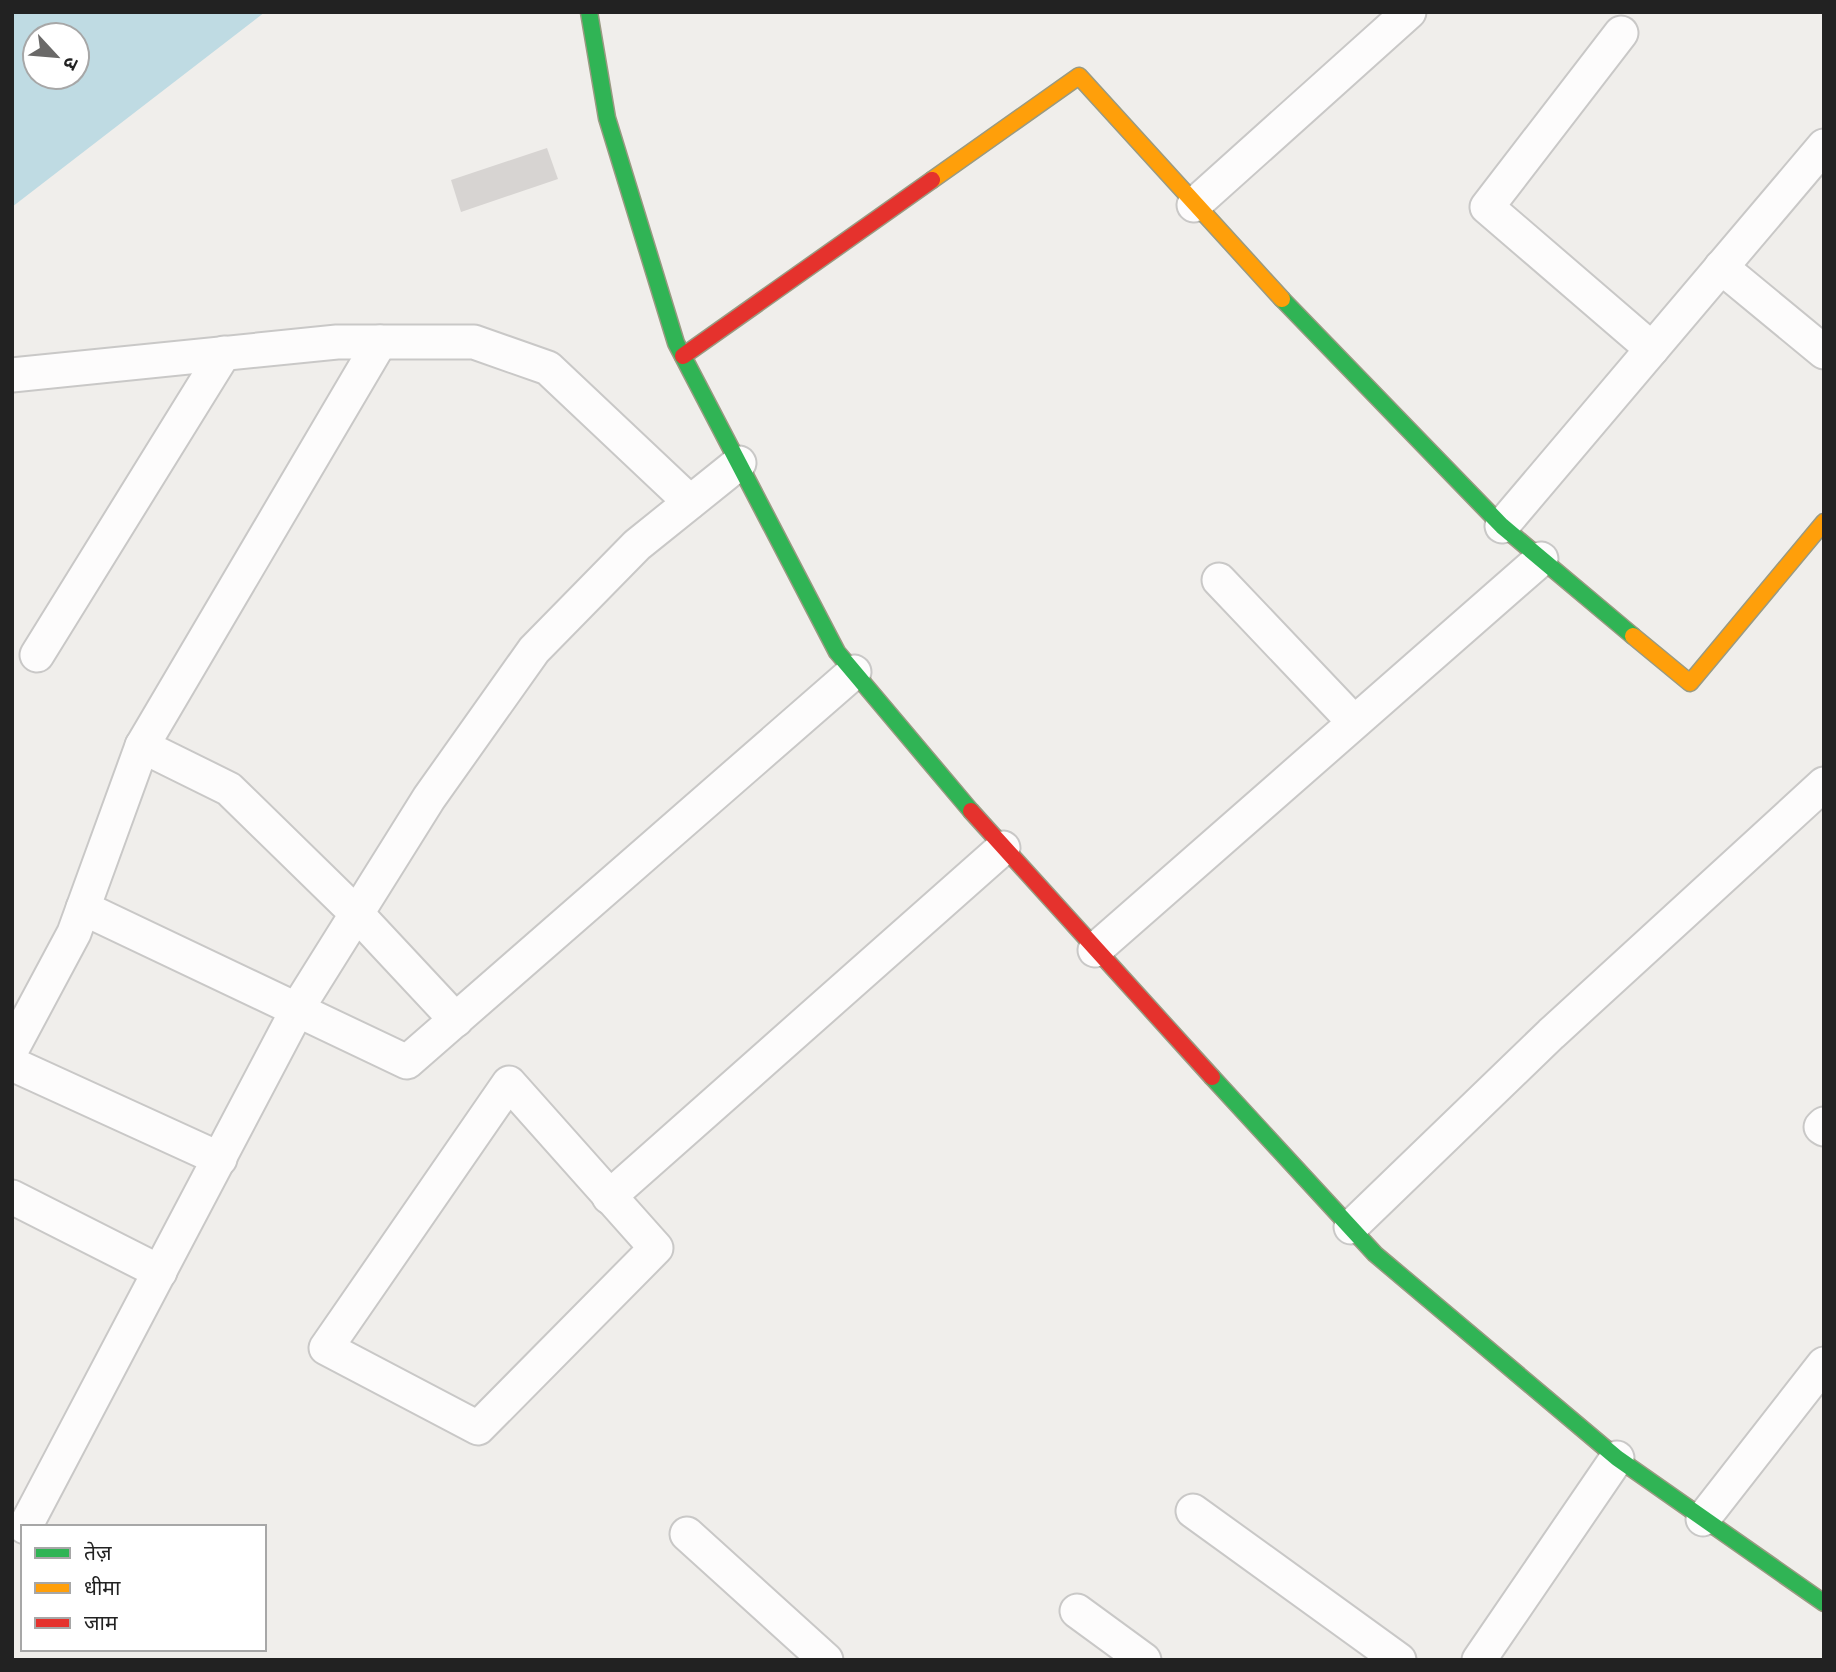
<svg xmlns="http://www.w3.org/2000/svg" width="1836" height="1672" viewBox="0 0 1836 1672" font-family="'Fira Sans Condensed','Noto Sans Devanagari',sans-serif">
<style>
.water{fill:#bfdbe3;fill-rule:evenodd}
.building{fill:#d7d4d2}
.lines{fill:none;stroke-linecap:round;stroke-linejoin:round}
.street-casing{stroke:#c9c8c7;stroke-width:37}
.fast-casing{stroke:#999a82;stroke-width:19}
.slow-casing{stroke:#999a82;stroke-width:19}
.jam-casing{stroke:#999a82;stroke-width:19}
.street{stroke:#fdfcfc;stroke-width:33}
.fast{stroke:#30b455;stroke-width:16}
.slow{stroke:#ff9f0a;stroke-width:16}
.jam{stroke:#e5322d;stroke-width:16}
</style>
<rect width="100%" height="100%" fill="#f0eeeb"/>
<!-- water -->
<path class="water" d="M12,12h253l-253,195zM35,35h42v42h-42z"/>
<!-- building -->
<polygon class="building" points="547,148 558,179 461,212 451,180"/>
<g class="lines">
<defs>
<g id="street">
<polyline points="1621,33 1487,207 1652,349"/>
<polyline points="1194,205 1409,12"/>
<polyline points="1721,267 1824,352"/>
<polyline points="12,375 337,342 474,342 548,368 690,502"/>
<polyline points="1502,526 1824,146"/>
<polyline points="1219,580 1354,722"/>
<polyline points="37,655 224,353"/>
<polyline points="142,746 229,789 357,914 456,1020"/>
<polyline points="83,908 407,1062 854,672"/>
<polyline points="1095,950 1541,559"/>
<polyline points="12,1049 74,933 142,746 380,342"/>
<polyline points="12,1064 220,1159"/>
<polygon points="509,1083 656,1248 478,1428 326,1348"/>
<polyline points="1824,1124 1821,1127 1824,1129"/>
<polyline points="12,1197 160,1272"/>
<polyline points="609,1197 1003,848"/>
<polyline points="1351,1227 1551,1034 1824,784"/>
<polyline points="1193,1511 1399,1660"/>
<polyline points="1703,1519 1824,1364"/>
<polyline points="25,1527 302,1001 429,798 534,650 637,545 739,463"/>
<polyline points="687,1534 826,1660"/>
<polyline points="1077,1611 1144,1660"/>
<polyline points="1479,1660 1617,1458"/>
</g>
<g id="fast">
<polyline points="589,12 607,118 676,343 837,652 971,811"/>
<polyline points="1282,299 1502,526 1633,636"/>
<polyline points="1212,1077 1375,1254 1617,1458 1824,1603"/>
</g>
<g id="slow">
<polyline points="932,180 1079,76 1282,299"/>
<polyline points="1633,636 1690,683 1824,522"/>
</g>
<g id="jam">
<polyline points="683,356 932,180"/>
<polyline points="971,811 1212,1077"/>
</g>
</defs>
<!-- street casing -->
<use href="#street" class="street-casing"/>
<!-- fast casing -->
<use href="#fast" class="fast-casing"/>
<!-- slow casing -->
<use href="#slow" class="slow-casing"/>
<!-- jam casing -->
<use href="#jam" class="jam-casing"/>
<!-- street -->
<use href="#street" class="street"/>
<!-- fast -->
<use href="#fast" class="fast"/>
<!-- slow -->
<use href="#slow" class="slow"/>
<!-- jam -->
<use href="#jam" class="jam"/>
</g>
<!-- border -->
<rect width="1836" height="1672" fill="none" stroke="#222222" stroke-width="28"/>
<!-- legend -->
<rect x="21" y="1525" width="245" height="126" fill="#ffffff" stroke="#a7a7a7" stroke-width="2"/>
<rect x="35" y="1548" width="35" height="10" fill="#30b455" stroke="#a7a7a7" stroke-width="2"/>
<text x="84" y="1560" font-size="21" fill="#222222">तेज़</text>
<rect x="35" y="1583" width="35" height="10" fill="#ff9f0a" stroke="#a7a7a7" stroke-width="2"/>
<text x="84" y="1595" font-size="21" fill="#222222">धीमा</text>
<rect x="35" y="1618" width="35" height="10" fill="#e5322d" stroke="#a7a7a7" stroke-width="2"/>
<text x="84" y="1630" font-size="21" fill="#222222">जाम</text>
<!-- north arrow -->
<g transform="translate(56 56) rotate(116)"><circle r="33" fill="#ffffff" stroke="#a7a7a7" stroke-width="2"/>
<path d="M0-5L12 26L0 18L-12 26Z" fill="#6a6968"/>
<text y="-10" font-size="19" font-weight="bold" text-anchor="middle" fill="#222222">उ</text>
</g>
</svg>
